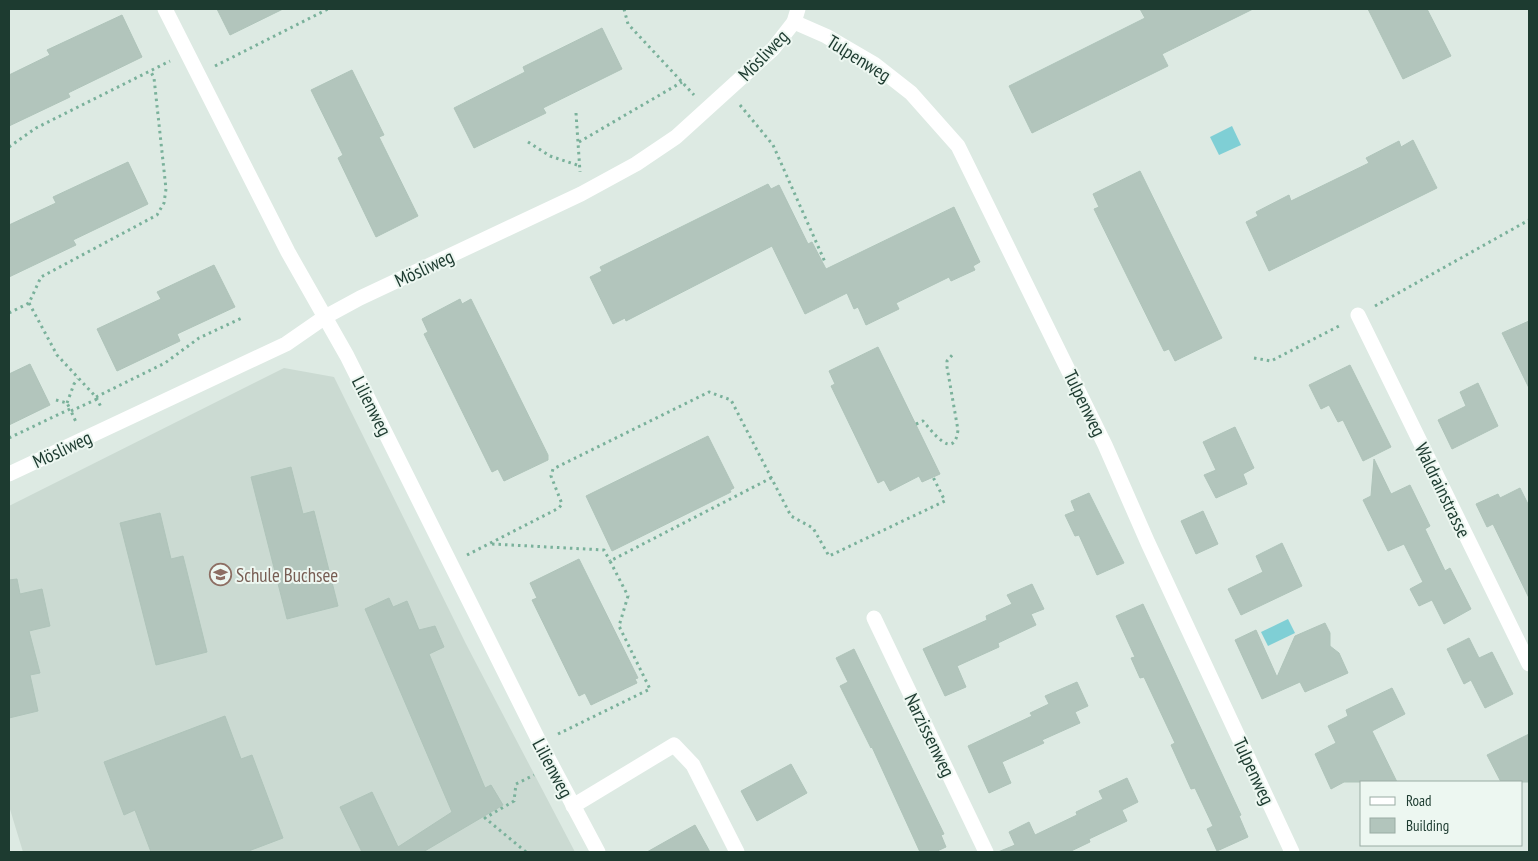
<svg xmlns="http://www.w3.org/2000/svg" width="1538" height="861" viewBox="0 0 1538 861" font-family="'PT Sans Narrow',sans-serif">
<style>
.built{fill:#cbdad2}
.water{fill:#7fcfd5}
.building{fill:#b2c5bc;stroke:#afc4ba}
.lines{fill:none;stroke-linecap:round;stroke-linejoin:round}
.path{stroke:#7ab19b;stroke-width:3;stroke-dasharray:2.5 4;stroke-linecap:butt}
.minor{stroke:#fff;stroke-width:15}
.labels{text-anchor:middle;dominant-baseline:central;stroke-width:4;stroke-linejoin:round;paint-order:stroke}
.street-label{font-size:19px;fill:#1d3b30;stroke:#edf7f1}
.education-label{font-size:19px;fill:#785e54;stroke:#edf7f1;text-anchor:start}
</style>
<rect width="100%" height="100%" fill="#ddeae3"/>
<!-- built -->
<polygon class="built" points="284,368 334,377 466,644 575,852 23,852 9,806 9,506"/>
<!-- water -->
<g class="water">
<polygon points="1232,126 1241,145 1219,155 1210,137"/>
<polygon points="1288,619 1295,633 1268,646 1261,632"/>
</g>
<!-- building -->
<g class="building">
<polygon points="217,9 283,9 230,35"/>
<polygon points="1140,9 1253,9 1162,54 1168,66 1032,133 1009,86 1145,18"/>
<polygon points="1368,9 1427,9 1451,56 1403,79"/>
<polygon points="122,15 142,57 68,93 70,97 9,126 9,75 50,55 47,50"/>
<polygon points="602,28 622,69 543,108 546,113 474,148 454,108 525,72 523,67"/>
<polygon points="352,70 384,135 379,137 418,216 376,237 338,158 343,155 311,90"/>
<polygon points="1413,140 1437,188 1269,271 1246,222 1258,216 1256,212 1289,195 1291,201 1369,163 1366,158 1399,141 1401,147"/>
<polygon points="128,162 148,204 73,240 76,245 9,277 9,225 56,203 53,197"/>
<polygon points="1140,171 1222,338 1175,361 1169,349 1164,351 1094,209 1099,207 1093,194"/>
<polygon points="768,184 771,189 779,185 808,244 812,242 826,269 954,207 980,262 973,266 975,270 951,281 949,277 896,303 899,309 866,325 858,307 854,309 847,293 805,314 772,246 626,321 625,318 613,324 590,277 602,271 600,267"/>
<polygon points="214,265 235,307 177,334 180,341 117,371 97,329 161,299 157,292"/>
<polygon points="460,299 462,304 471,299 548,455 548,460 504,481 498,469 492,472 424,334 428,332 422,319"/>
<polygon points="1529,321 1529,388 1502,333"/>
<polygon points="878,347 940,474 922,482 919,476 890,491 884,480 878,483 831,386 835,384 829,371"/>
<polygon points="30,364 50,405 9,425 9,374"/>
<polygon points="1350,365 1391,447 1363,461 1343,420 1338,422 1329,405 1321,409 1309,385"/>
<polygon points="1478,383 1498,426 1452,449 1438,420 1466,406 1460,392"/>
<polygon points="1235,427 1254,468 1243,474 1247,484 1216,498 1204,475 1216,470 1203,442"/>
<polygon points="708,436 734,488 730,490 731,492 612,551 586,496"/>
<polygon points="1374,459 1391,494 1410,485 1430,526 1425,529 1445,571 1450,568 1471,609 1444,624 1432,600 1419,606 1410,589 1423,582 1404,544 1388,551 1363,500 1371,496"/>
<polygon points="291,467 303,514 314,511 338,606 287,619 251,477"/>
<polygon points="1520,488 1529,506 1529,598 1493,524 1487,527 1476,504 1498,494 1500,498"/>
<polygon points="1089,493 1124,563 1097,575 1079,535 1075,536 1065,515 1075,511 1071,501"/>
<polygon points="1203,511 1218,544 1196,554 1181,521"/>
<polygon points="160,513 171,559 183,556 207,652 156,665 120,523"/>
<polygon points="1282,543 1302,586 1241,615 1228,589 1263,572 1256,556"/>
<polygon points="579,559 638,678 635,679 637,683 591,705 585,693 579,696 532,600 537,598 530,583"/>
<polygon points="17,579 20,594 42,589 50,626 29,631 40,673 30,675 38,711 9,718 9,580"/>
<polygon points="1032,584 1044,609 1031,614 1036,625 998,643 999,647 957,666 966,687 945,696 923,649 987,620 986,616 1012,604 1007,595"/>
<polygon points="389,598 393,607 407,601 419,630 435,626 444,647 429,654 485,788 491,785 503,805 423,852 362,852 340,807 372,792 398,847 452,812 365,609"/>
<polygon points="1143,604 1241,815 1239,816 1248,837 1217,851 1207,829 1213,826 1195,788 1191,789 1171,745 1175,743 1144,677 1140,678 1131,658 1135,657 1116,616"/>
<polygon points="1325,623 1330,633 1330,646 1339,653 1348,673 1305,692 1300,682 1262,699 1235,640 1256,630 1277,677 1295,636"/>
<polygon points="1469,638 1479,658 1492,652 1513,694 1485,708 1471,680 1464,684 1447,649"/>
<polygon points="854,649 944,834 941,835 946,847 935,852 920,852 872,747 871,748 840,686 848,682 836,658"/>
<polygon points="1077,682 1088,706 1075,712 1080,723 1042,740 1044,743 1002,762 1011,783 989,793 968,746 1032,716 1030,713 1049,704 1045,696"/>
<polygon points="1392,688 1405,714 1372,731 1397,782 1344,782 1331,789 1315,754 1336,743 1328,726 1348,716 1346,710"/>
<polygon points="225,716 241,759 252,755 283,838 246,852 151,852 135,810 124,815 104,762"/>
<polygon points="1529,734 1529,782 1501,782 1487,755"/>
<polygon points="791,764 807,793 757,821 741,791"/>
<polygon points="1127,778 1138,802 1122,810 1127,821 1089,839 1090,842 1069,852 998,852 1015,845 1009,832 1029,822 1035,835 1077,815 1076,812 1103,799 1099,791"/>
<polygon points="695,825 710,852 647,852"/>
</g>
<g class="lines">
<!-- path -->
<g class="path">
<polyline points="624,9 628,24 694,95"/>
<polyline points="215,66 328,9"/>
<polyline points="740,105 773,145 825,262"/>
<polyline points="576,113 580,172"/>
<polyline points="528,142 550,156 580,166"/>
<polyline points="579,142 682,82"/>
<polyline points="9,147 36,128 170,61"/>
<polyline points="29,303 57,355 96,397 102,409"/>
<polyline points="1375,306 1529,220"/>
<polyline points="9,313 29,303 41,277 157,215 164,203 166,189 154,78 150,70"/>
<polyline points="1254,358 1271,361 1341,325"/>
<polyline points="96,397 165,363 199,338 244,317"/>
<polyline points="56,400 67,403 70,409"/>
<polyline points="67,403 74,384 78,379"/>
<polyline points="71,411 97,399"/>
<path d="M916,424l7,-3c9,10 31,41 35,9l-11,-63v-6l7,-8"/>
<polyline points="9,438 70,409 76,422"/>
<polyline points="492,544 604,550 610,561"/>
<polyline points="467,555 559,508 562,504 551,476 553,469 709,392 731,400 791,516 813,528 829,556 945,501 933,477"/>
<polyline points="558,734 650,689 619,626 628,596 610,561 773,477"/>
<polyline points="526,852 485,818 514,801 516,784 534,775"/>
</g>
<!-- minor -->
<g class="minor">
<polyline points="165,9 288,252 347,356 540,743 598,852"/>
<polyline points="794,22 826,36 874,64 911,93 958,146 1105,445 1148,543 1292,852"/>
<polyline points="1358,315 1529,664"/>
<polyline points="9,474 286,344 325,317 360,298 581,194 636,164 676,137 773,49 794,22 798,9"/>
<polyline points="874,618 986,852"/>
<polyline points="573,806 674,745 693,765 737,852"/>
</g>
</g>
<!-- icons -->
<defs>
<symbol id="school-ring" viewBox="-11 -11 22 22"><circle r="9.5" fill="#edf7f1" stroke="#8d6e63" stroke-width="1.5"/><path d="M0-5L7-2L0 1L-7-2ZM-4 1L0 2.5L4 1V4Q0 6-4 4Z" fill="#8d6e63"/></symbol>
</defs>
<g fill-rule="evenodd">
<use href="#school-ring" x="208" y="562" width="25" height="25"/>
</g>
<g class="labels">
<!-- street labels -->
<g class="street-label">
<text transform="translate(763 55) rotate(-46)">Mösliweg</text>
<text transform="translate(859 58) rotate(32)">Tulpenweg</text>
<text transform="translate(424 268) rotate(-25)">Mösliweg</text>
<text transform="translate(1085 403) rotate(64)">Tulpenweg</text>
<text transform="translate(372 406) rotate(63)">Lilienweg</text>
<text transform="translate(62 449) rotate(-25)">Mösliweg</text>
<text transform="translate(1443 490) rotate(64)">Waldrainstrasse</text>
<text transform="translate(930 735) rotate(64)">Narzissenweg</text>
<text transform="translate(553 768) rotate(62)">Lilienweg</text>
<text transform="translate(1254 771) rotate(65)">Tulpenweg</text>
</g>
<!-- education labels -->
<g class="education-label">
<text x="236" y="575">Schule Buchsee</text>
</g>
</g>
<!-- border -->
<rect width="1538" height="861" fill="none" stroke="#1d3b30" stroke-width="20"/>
<!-- legend -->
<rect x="1360" y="781" width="162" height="65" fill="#edf7f1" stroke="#9aaca4"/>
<rect x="1370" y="797" width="25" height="8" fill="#ffffff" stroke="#9aaca4"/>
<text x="1406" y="806" font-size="15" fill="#1d3b30">Road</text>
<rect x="1370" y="818" width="25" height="15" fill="#b2c5bc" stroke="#9aaca4"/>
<text x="1406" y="831" font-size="15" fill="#1d3b30">Building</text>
</svg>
